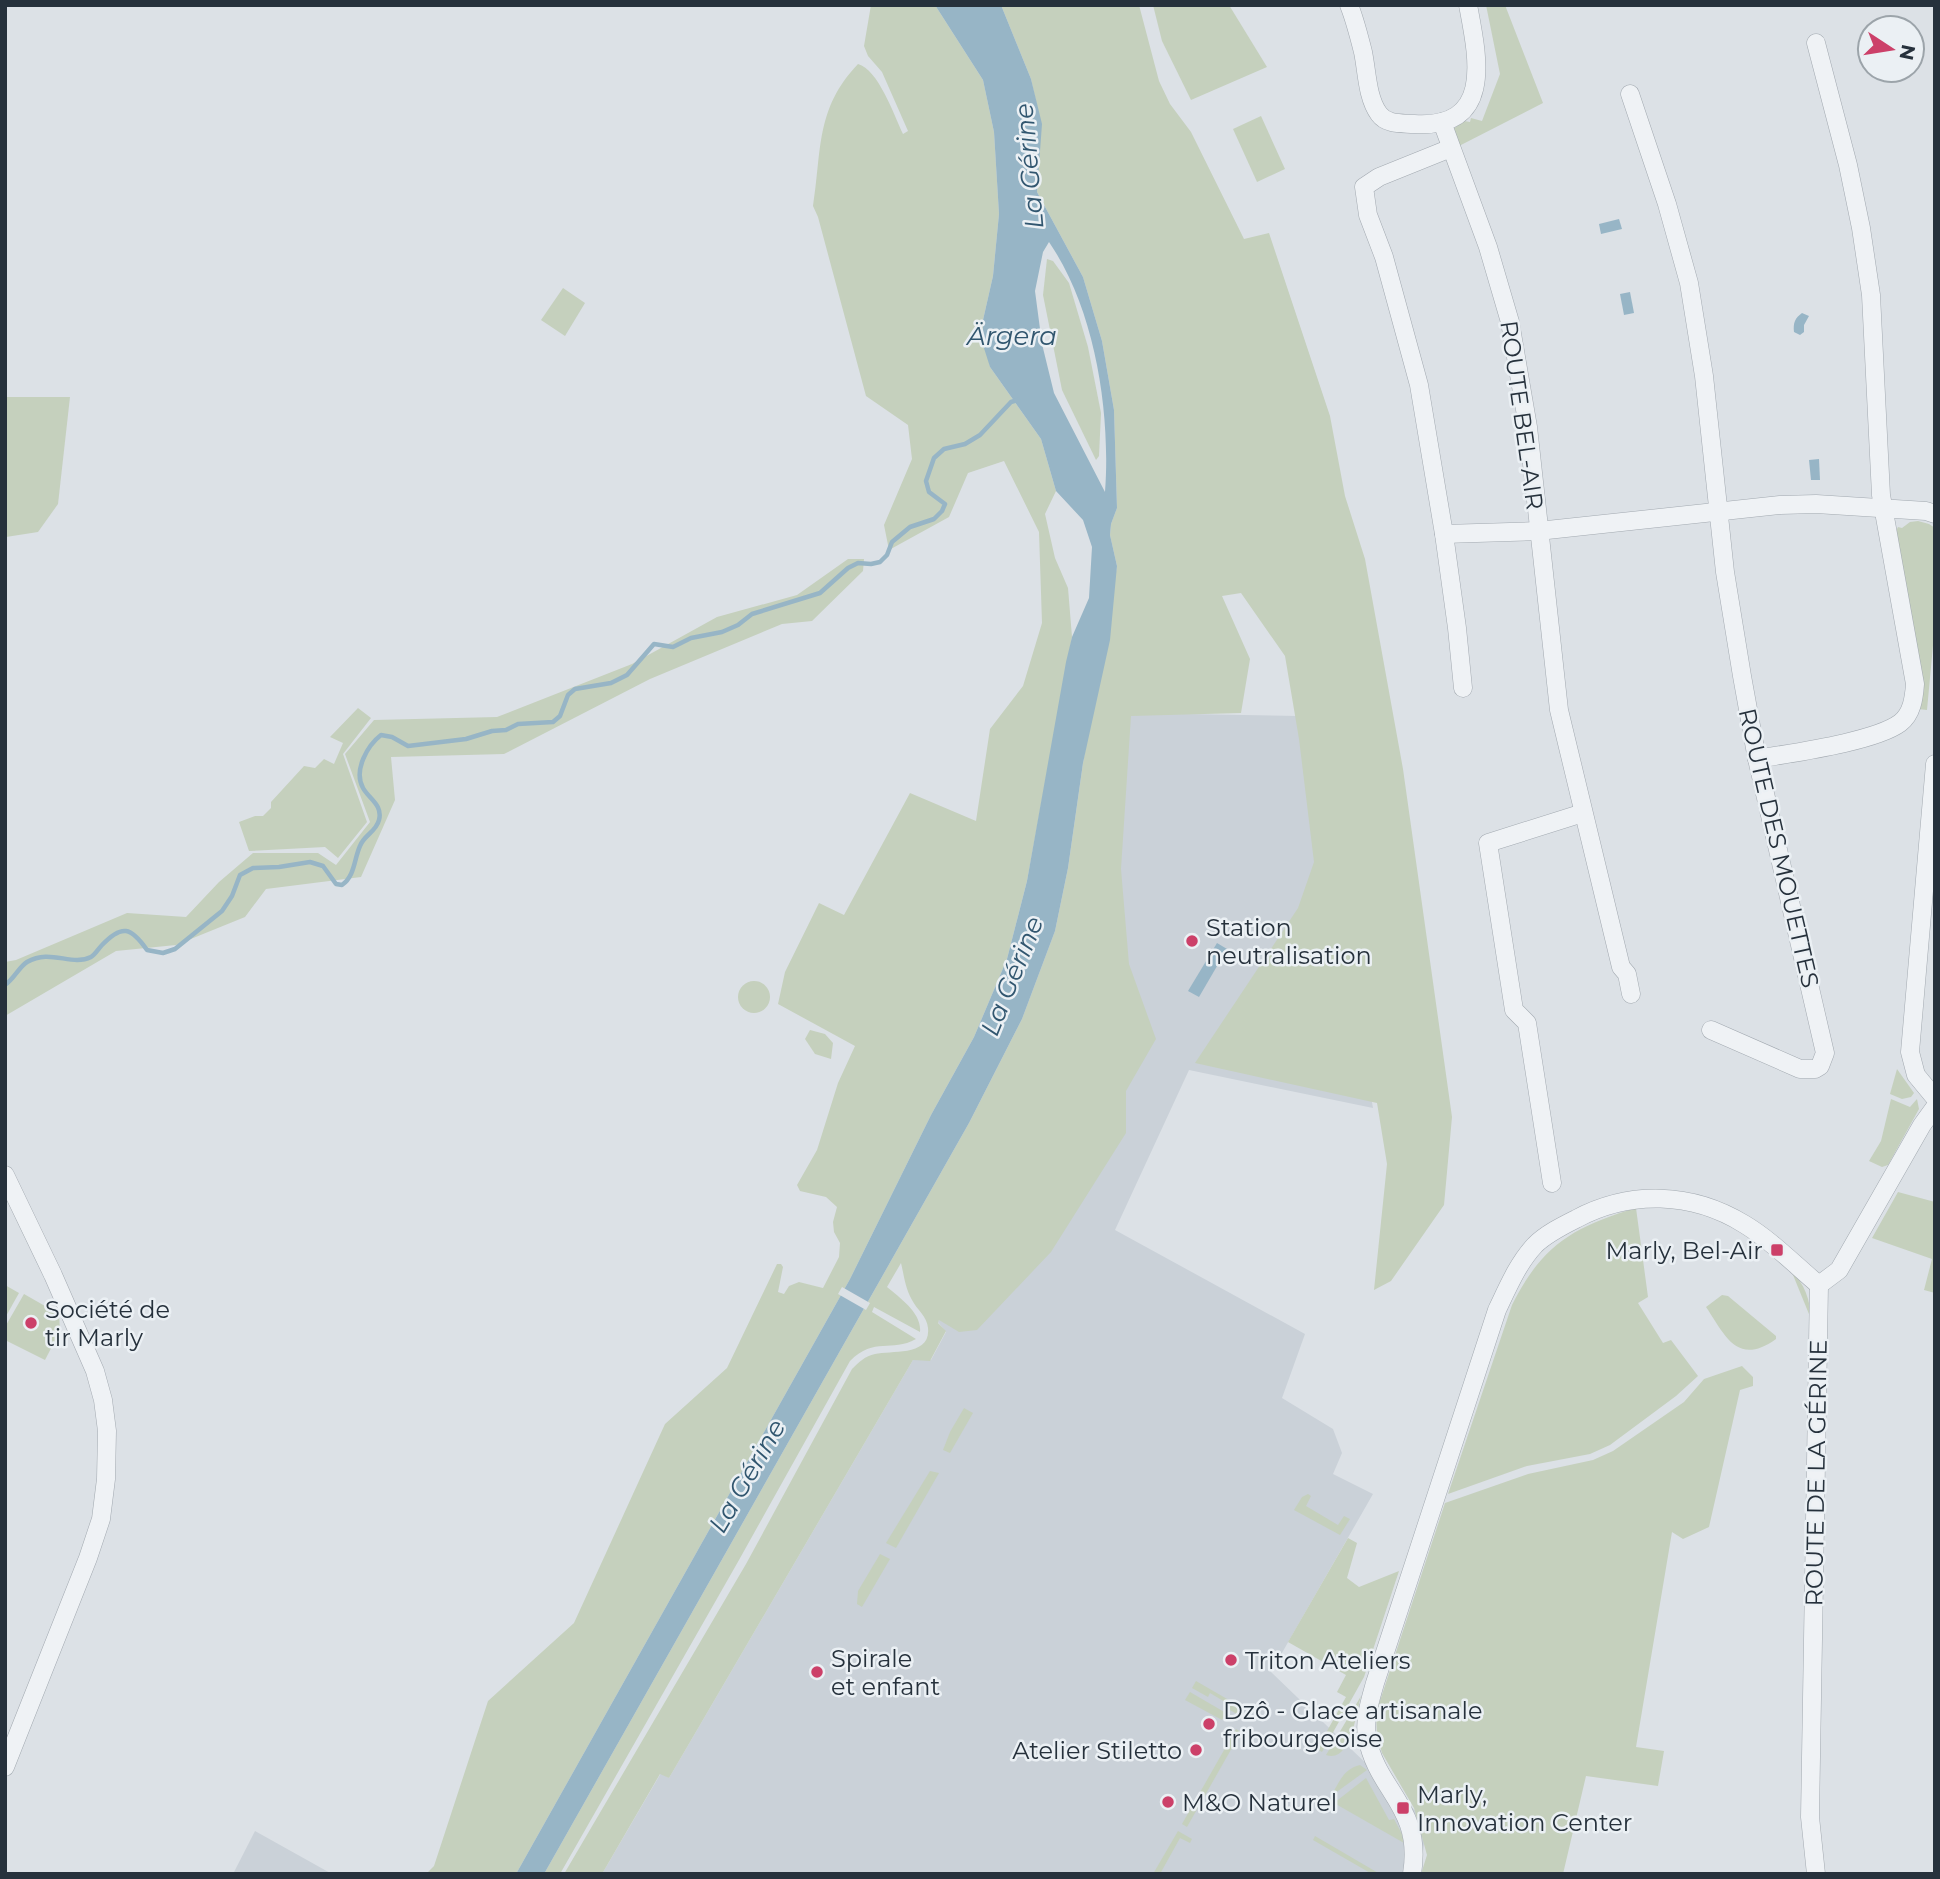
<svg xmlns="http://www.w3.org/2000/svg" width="1940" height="1879" viewBox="0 0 1940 1879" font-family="Montserrat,sans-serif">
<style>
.built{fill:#cad1d8}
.green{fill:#c5d0bd}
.water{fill:#97b5c6;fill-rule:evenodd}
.pier{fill:#dce1e6}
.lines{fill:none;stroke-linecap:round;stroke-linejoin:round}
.stream{stroke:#97b5c6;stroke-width:4.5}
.minor-casing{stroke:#a2a9b0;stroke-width:19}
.minor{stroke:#eff2f5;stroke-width:18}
.poi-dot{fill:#cc4069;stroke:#ebf0f4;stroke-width:2.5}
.labels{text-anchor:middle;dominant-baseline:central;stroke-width:5;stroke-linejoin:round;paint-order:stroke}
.street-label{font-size:24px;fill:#26313c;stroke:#ebf0f4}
.poi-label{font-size:24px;fill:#26313c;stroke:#ebf0f4;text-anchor:start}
.water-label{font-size:26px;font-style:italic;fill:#31566f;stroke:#ebf0f4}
</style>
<rect width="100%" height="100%" fill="#dce1e6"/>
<!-- built -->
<g class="built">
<polygon points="1129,713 1298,716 1347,955 1373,1108 1189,1070 1115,1230 1305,1334 1282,1398 1333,1429 1342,1453 1333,1474 1373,1494 1271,1672 1427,1822 1420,1874 602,1874 661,1773 669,1778 913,1360 931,1360 946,1332 938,1322 1040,1136"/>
<polygon points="255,1831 332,1874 233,1874"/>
</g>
<!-- green -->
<g class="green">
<path d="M871,5h64l48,75 11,52 5,82 -6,62 -10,44 7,47 51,72 15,52 -11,23 10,44 13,30 4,49 -45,244 -20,78 -33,78 -43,78 -81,164 -334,595h-90l8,-8 54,-165 86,-78 91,-199 62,-56 50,-104h4l2,3 -5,25 6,2 5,-8 10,-4 24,6 16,-31 1,-14 -6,-11 -1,-10 4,-15 -11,-10 -26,-6 -3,-6 20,-35 21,-67 17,-37 -77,-42 7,-32 34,-69 25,12 66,-122 66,28 14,-92 33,-43 19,-63 -3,-91 -35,-71 -36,12 -19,44 -60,33 -5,-25 28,-66 -4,-34 -42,-29 -48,-179 -5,-11c9,-55 2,-97 45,-142 20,5 36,51 45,70l5,-3 -26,-59 -14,-16 -4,-10z"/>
<path d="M1001,5h138l20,76 11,23 21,28 53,107 25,-6 61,183 15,80 20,63 38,210 49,348 -8,88 -53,76 -17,9 13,-126 -10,-61 -182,-40 103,-155 16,-46 -15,-123 -14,-83 -44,-63 -19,3 28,63 -9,54 -110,3 -10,153 8,95 27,75 -30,52v42l-75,119 -74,78 -18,2 -20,-12 -1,3 8,8 -16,30 -17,-1 -244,418 -9,-4 -58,100h-38l182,-310 106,-195c7,-7 13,-13 23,-15 16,-4 56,3 53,-26 -1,-12 -11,-18 -16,-28 -7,-12 -8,-25 -11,-37l-14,24c13,11 35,26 33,45l-46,-25 -2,5 44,27c-25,14 -41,-3 -66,22l-111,199 -179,314h-16l425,-751 53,-104 33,-88 13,-63 15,-105 34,-197 -7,-31 1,-11 6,-16 -3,-98 -12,-69 -19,-64 -46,-85 4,-68 -10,-45z"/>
<polygon points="1153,5 1229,5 1267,67 1191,100 1162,41"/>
<polygon points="1486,5 1505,5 1543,103 1459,146 1453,129 1464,121 1470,122 1471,118 1482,121 1500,74"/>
<polygon points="1261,116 1285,169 1257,182 1233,129"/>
<polygon points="1047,259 1053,261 1069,283 1088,347 1101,413 1099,456 1096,460 1062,390 1043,295"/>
<polygon points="563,288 585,303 565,336 541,320"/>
<polygon points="5,397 70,397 58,504 38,532 6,537"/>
<polygon points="1918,521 1929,524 1935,528 1935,624 1927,710 1918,709 1895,533 1898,527 1902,528 1910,522"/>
<polygon points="848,559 864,559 863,571 812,621 782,624 650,679 504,754 391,757 395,800 361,877 266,889 245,917 176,945 116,951 5,1016 5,962 16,960 127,913 186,917 219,882 253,853 318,853 336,865 370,822 345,754 374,720 497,717 632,664 717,617 797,595"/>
<polygon points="358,708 371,718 343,754 367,822 338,858 325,847 249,851 239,822 255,816 263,816 271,808 271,802 304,766 315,768 324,759 334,764 343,743 330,737"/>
<circle cx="754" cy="997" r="16"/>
<polygon points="810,1030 825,1034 833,1043 831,1059 815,1054 805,1039"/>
<polygon points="1897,1069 1914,1093 1911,1097 1902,1099 1890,1094"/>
<polygon points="1891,1099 1910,1107 1917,1099 1919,1109 1888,1165 1882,1167 1869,1161 1881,1141"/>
<polygon points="1898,1192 1935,1202 1935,1293 1924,1290 1932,1259 1872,1238"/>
<path d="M1636,1208l12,89 -10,6 25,40 8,-3 27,36 -22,20 -66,49 -20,9 -63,12 -79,28 64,-189c30,-60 61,-78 124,-97z"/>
<path d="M1791,1270c14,15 19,29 20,49z"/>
<polygon points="5,1285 19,1293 5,1318"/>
<polygon points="24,1294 59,1314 60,1331 45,1360 5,1340 5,1327"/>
<path d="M1722,1295l6,1 48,40v3c-39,28 -51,-4 -70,-32z"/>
<polygon points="1742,1366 1753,1377 1753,1386 1740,1390 1709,1527 1683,1539 1672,1532 1636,1747 1664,1751 1658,1786 1586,1776 1563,1874 1421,1874 1427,1855 1414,1808 1382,1753 1377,1735 1376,1713 1445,1503 1528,1474 1593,1460 1613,1451 1684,1402 1704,1379"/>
<polygon points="964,1408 973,1413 950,1453 943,1450 950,1432"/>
<polygon points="930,1471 939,1473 896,1548 886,1543"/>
<polygon points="1308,1494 1311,1496 1306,1506 1338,1525 1344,1516 1350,1519 1340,1535 1294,1510 1302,1497"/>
<polygon points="1348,1538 1357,1543 1347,1578 1359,1587 1399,1571 1364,1677 1322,1752 1317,1749 1346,1697 1337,1692 1346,1675 1288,1642"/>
<polygon points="880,1554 890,1559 862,1607 857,1604 858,1591"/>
<polygon points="1196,1681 1241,1707 1237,1714 1228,1709 1230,1705 1210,1693 1208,1697 1192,1688"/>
<polygon points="1190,1692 1226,1713 1222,1720 1185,1700"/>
<path d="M1361,1696c-5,17 -10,68 -35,59z"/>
<polygon points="1236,1729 1241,1732 1187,1827 1182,1824"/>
<path d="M1360,1765l7,5 -36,26c8,-13 12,-27 29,-31z"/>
<polygon points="1366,1778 1389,1820 1394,1819 1402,1834 1404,1843 1334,1803"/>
<polygon points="1178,1831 1192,1839 1190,1843 1180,1838 1160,1874 1153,1874"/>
<polygon points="1315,1836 1380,1874 1372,1874 1313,1840"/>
</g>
<!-- water -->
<g class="water">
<path d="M935,5h66l30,74 11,45 -5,68 46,85 19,64 12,69 3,98 -6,16 -1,11 7,31 -7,74 -27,123 -15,105 -13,63 -33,88 -53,104 -425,751h-28l334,-595 81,-164 43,-78 33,-78 20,-78 39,-219 6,-25 17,-39 3,-51 -9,-27 -27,-29 -15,-52 -51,-72 -7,-22v-25l10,-44 6,-62 -5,-82 -11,-52zM1049,242c46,67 62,170 56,250l-51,-99 -12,-49 -7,-53 8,-39z"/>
<polygon points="1619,219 1622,229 1601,234 1599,224"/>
<polygon points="1630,292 1634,313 1624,315 1620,294"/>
<path d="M1802,313l7,3 -5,9v7l-4,3 -6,-3c-1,-9 1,-14 8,-19z"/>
<polygon points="1819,459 1820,480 1811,480 1809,460"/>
<polygon points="1217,943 1227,949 1199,997 1188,991"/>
</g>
<!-- pier -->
<polygon class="pier" points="842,1287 870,1303 866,1310 838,1294"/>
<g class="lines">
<!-- stream -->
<path class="stream" d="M5,985c9,-6 14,-18 22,-23 24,-14 44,5 64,-5 4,-2 8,-9 11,-12 20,-21 29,-18 45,5l16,3 12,-4 47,-38 10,-15 8,-21 13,-7 26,-1 31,-5 13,4 13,18 6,1c13,-9 12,-26 18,-39 4,-11 16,-14 19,-26 4,-15 -10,-21 -16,-32 -10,-18 5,-43 18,-53l11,2 16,9 58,-7 26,-8 14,-1 12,-6 35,-2 7,-6 8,-21 7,-6 36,-6 16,-8 27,-31 19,3 18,-9 31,-6 16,-7 14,-11 68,-21 28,-25 10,-5 13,1 9,-2 7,-7 5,-13 18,-15 24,-8 8,-8 3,-7 -16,-12 -3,-11 8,-23 10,-9 21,-5 15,-9 31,-33 7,-2"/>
<defs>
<g id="minor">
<path d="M1349,5c6,15 10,31 14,47 4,19 4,46 16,62 8,11 23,9 35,10 80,5 64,-66 54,-119"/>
<polyline points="1630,94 1667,204 1689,283 1704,376 1725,572 1742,676 1757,759 1825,1053 1820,1066 1815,1069 1800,1069 1711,1030"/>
<polyline points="1442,122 1488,247 1510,322 1528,427 1559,710 1621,967 1627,974 1631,994"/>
<polyline points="1451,148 1379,177 1364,187 1368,215 1384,257 1419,385 1444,534 1457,628 1463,688"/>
<polyline points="1444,534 1538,531 1780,505 1816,504 1926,511 1935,514"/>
<path d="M1757,759c34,-6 117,-17 143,-36 12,-9 14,-25 15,-39l-34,-189 -10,-200 -10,-67 -13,-63 -32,-122"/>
<polyline points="1935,764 1910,1052 1916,1075 1935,1098"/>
<polyline points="5,1175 53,1275 95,1371 103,1400 107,1431 106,1479 101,1519 88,1558 5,1767"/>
<polyline points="1552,1183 1527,1023 1514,1010 1488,843 1583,813"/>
<polyline points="1819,1285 1839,1270 1922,1125 1935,1107"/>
<path d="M1412,1874c11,-68 -35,-82 -45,-137 -3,-18 3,-36 8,-54l122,-373c11,-23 21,-47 38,-65 11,-11 27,-19 41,-26 54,-29 116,-27 168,5 27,16 51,41 75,61"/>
<polyline points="1816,1874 1810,1817 1819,1285"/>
</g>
</defs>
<!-- minor casing -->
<use href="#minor" class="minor-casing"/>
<!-- minor -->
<use href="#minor" class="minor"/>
</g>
<!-- markers -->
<g class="poi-dot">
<circle cx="1192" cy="941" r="7"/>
<rect x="1770" y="1243" width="14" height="14" rx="3.5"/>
<circle cx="31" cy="1323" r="7"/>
<circle cx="1231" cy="1660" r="7"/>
<circle cx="817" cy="1672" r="7"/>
<circle cx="1209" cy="1724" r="7"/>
<circle cx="1196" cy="1750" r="7"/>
<circle cx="1168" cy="1802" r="7"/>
<rect x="1396" y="1801" width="14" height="14" rx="3.5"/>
</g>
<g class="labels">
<!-- street labels -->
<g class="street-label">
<text transform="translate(1522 415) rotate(82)">ROUTE BEL-AIR</text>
<text transform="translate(1779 848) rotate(77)">ROUTE DES MOUETTES</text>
<text transform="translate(1816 1473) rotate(-89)">ROUTE DE LA GÉRINE</text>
</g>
<!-- poi labels -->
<g class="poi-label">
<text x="1206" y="927">Station<tspan x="1206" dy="28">neutralisation</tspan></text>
<text x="1763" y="1250" text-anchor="end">Marly, Bel-Air</text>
<text x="45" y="1309">Société de<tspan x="45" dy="28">tir Marly</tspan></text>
<text x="831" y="1658">Spirale<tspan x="831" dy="28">et enfant</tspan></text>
<text x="1245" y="1660">Triton Ateliers</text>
<text x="1223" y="1710">Dzô - Glace artisanale<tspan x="1223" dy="28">fribourgeoise</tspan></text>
<text x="1182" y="1750" text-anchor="end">Atelier Stiletto</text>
<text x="1417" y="1794">Marly,<tspan x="1417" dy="28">Innovation Center</tspan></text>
<text x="1182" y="1802">M&amp;O Naturel</text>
</g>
<!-- water labels -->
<g class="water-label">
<text transform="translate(1029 166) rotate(-95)">La Gérine</text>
<text x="1012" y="336">Ärgera</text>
<text transform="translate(1012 976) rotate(-68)">La Gérine</text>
<text transform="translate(747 1476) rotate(-60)">La Gérine</text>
</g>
</g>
<!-- border -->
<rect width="1940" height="1879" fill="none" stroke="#26313c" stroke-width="14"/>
<!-- north arrow -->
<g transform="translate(1891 49) rotate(102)"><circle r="33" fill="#ebf0f4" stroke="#9ca4aa" stroke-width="2"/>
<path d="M0-5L12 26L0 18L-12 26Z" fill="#cc4069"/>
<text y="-10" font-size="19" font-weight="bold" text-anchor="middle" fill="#26313c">N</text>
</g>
</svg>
